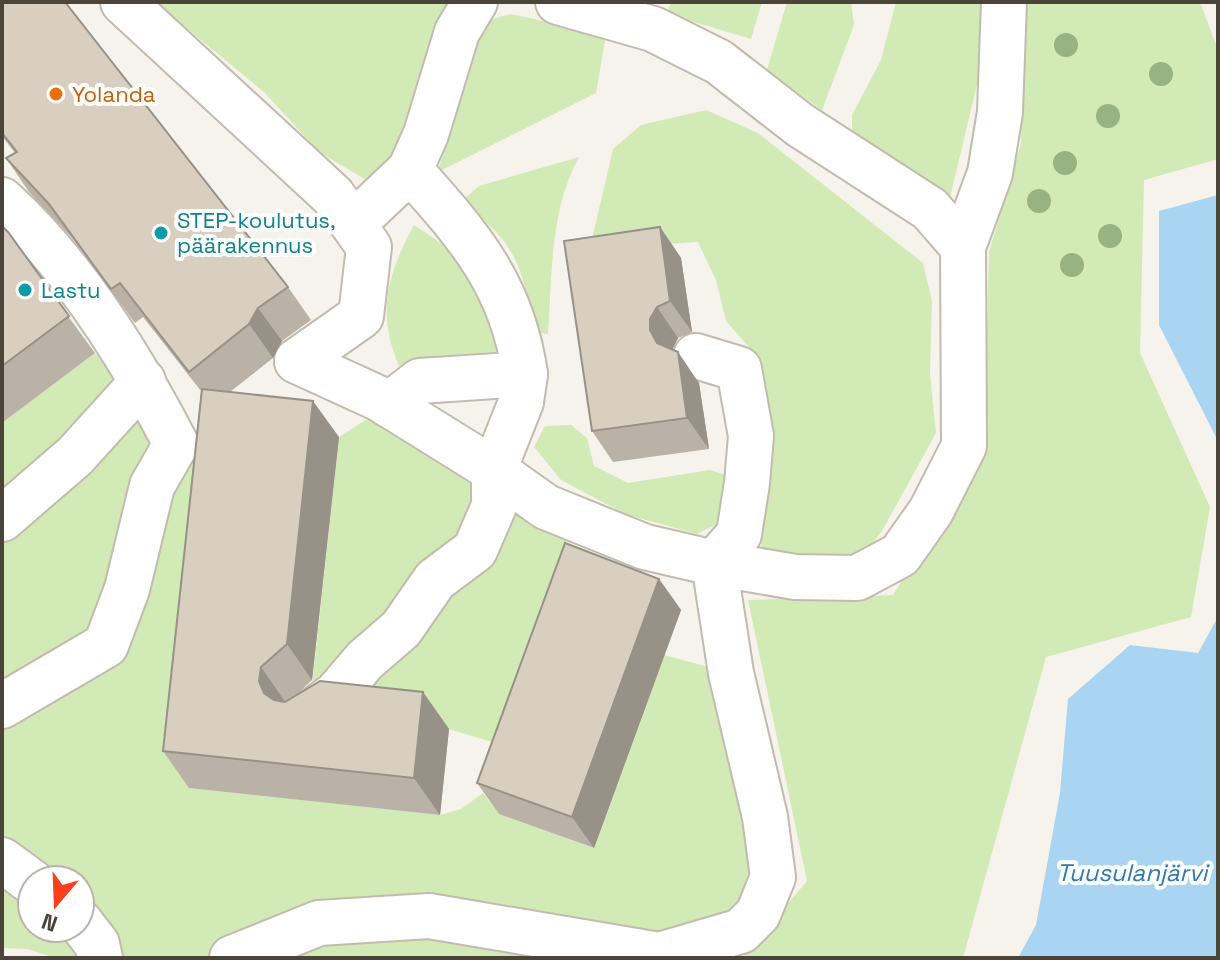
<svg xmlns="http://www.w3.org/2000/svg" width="1220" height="960" viewBox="0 0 1220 960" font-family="'Space Grotesk',sans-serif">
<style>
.green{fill:#d2eab5;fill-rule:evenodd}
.water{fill:#a9d4f2}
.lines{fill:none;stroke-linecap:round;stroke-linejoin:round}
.minor-casing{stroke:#c2bbae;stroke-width:48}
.minor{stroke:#fff;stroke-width:44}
.tree{fill:#97b381}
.wall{fill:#bab2a6}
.shaded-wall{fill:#979187}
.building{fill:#d8cfc1;stroke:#979187;stroke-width:2}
.food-dot{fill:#e8710a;stroke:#fff;stroke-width:3}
.culture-dot{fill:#0f9aa8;stroke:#fff;stroke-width:3}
.labels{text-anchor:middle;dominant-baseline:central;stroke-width:8;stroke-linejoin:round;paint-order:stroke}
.food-label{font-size:22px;fill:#c56008;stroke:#fff;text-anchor:start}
.culture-label{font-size:22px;fill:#0d838f;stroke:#fff;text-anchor:start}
.water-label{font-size:24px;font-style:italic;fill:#2e7ab2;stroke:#fff}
</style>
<rect width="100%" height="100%" fill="#f6f3ec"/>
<!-- green -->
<g class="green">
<polygon points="155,2 458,2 410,144 373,184 319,152 264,92"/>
<polygon points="671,2 762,2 751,39 667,14"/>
<polygon points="787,2 851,2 854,25 822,110 767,70"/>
<polygon points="896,2 986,2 984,55 948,206 852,135 852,115 881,60"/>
<polygon points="1021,2 1200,2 1218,50 1218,159 1144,180 1140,353 1210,507 1191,617 1046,657 963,958 742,958 807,881 748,600 893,595 984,451 989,252 1021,144"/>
<polygon points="511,14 606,35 596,93 438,172 472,49 488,20"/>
<polygon points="706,110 758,133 923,263 932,301 930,373 936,433 882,531 856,564 760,557 770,469 766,389 756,355 726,321 716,280 698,242 590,248 613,149 641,125"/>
<path d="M579,157c-29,53 -27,117 -31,177l-16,-2c-6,-61 -18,-96 -73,-129l20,-17z"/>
<path d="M414,225c11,8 26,16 36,26 24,26 35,70 56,100l-71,5 -35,12c-24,-53 -13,-94 14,-143z"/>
<path d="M95,353l81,91 52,-19 -39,363 251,27 21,-6 22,-16 16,21 94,34 71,-193 67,18 34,144 -32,141h-678l-27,-9 -26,-1v-525zM32,880h48v48h-48z"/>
<polygon points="389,405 546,507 586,574 522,751 449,729 309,714 339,437"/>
<polygon points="571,425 587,438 594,466 628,483 710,470 726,475 719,523 697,534 625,514 561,480 534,447 545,426"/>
</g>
<!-- water -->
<g class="water">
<polygon points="1218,195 1218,441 1159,325 1159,211"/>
<polygon points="1218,617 1218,958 1018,958 1036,925 1060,793 1068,699 1130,645 1198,653"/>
</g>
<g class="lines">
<defs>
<g id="minor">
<polyline points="123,2 333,196 369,247 361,316 297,361"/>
<path d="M2,200c71,64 130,159 174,244l-24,42 -25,103 -21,56 -104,61"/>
<polyline points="353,224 410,170 426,134 457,32 475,2"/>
<polyline points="963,247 990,173 1000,112 1004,2"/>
<polyline points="297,361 380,399 494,470 494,506 475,550 435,580 401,629 365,660 336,694 309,714"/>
<polyline points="525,374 521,402 494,470 546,507 645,547 714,563 739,534 747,483 751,436 739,369 696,356"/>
<path d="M389,405l31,-24 105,-7c-13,-90 -56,-138 -115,-204"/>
<polyline points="2,519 75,456 143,381"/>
<polyline points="2,860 32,882"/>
<polyline points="80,922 97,944 100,958"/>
<polyline points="232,958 319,923 429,916 659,955 741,931 758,914 773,877 765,817 731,673 714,563 795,577 857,578 900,555 931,511 964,446 963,247 930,209 800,125 719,62 653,29 558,2"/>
</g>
</defs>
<!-- minor casing -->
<use href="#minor" class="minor-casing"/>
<!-- minor -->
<use href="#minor" class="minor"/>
</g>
<!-- trees -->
<g class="tree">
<circle cx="1066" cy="45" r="12"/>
<circle cx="1161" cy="74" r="12"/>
<circle cx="1108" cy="116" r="12"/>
<circle cx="1065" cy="163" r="12"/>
<circle cx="1039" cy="201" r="12"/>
<circle cx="1110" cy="236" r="12"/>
<circle cx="1072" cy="265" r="12"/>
</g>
<!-- wall -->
<g class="wall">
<polygon points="2,2 288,287 311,320 282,341 273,358 230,392 339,437 312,680 294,697 423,692 449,729 440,815 189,788 163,751 201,391 143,317 135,323 72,238 29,192 6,158 15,153 2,136"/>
<polygon points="2,226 95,353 2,423"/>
<polygon points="660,227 681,258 692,332 678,338 672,350 699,383 709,449 613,462 592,431"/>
<polygon points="659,579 681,610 594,848 499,814 477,783"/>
</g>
<!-- shaded-wall -->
<g class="shaded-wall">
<polygon points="660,227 681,258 692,332 670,301"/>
<polygon points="657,307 678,338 672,350 657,343 650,330 650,319"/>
<polygon points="258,308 282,341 273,358 249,324"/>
<polygon points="678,352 699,383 709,449 687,418"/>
<polygon points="313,401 339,437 312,680 287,644"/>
<polygon points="659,579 681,610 594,848 572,817"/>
<polygon points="261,667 286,703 284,718 264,693 259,681"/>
<polygon points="423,692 449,729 440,815 414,778"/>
</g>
<!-- building -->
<g class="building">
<polygon points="2,2 65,2 288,287 258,308 249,324 189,372 120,283 111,289 49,204 6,158 17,152 2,133"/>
<polygon points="2,226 8,232 69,316 2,366"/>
<polygon points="660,227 670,301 657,307 650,319 650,330 657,343 678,352 687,418 592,431 564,241"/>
<polygon points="202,389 313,401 287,644 261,667 259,681 264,693 274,700 285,702 320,681 423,692 414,778 163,751"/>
<polygon points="565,543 659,579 572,817 477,783"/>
</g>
<!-- markers -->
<circle class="food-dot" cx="56" cy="94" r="8"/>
<g class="culture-dot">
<circle cx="161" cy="233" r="8"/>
<circle cx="25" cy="290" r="8"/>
</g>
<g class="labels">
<!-- food labels -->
<g class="food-label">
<text x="72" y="94">Yolanda</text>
</g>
<!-- culture labels -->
<g class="culture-label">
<text x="177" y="220">STEP-koulutus,<tspan x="177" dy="25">päärakennus</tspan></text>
<text x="41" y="290">Lastu</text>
</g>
<!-- water labels -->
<g class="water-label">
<text x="1132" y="872">Tuusulanjärvi</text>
</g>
</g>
<!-- border -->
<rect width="1220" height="960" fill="none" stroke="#4b4439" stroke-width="8"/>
<!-- north arrow -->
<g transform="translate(56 904) rotate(199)"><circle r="38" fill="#ffffff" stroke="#b7b4b0" stroke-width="2"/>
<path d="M0-6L14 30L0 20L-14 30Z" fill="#fc3f1d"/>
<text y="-12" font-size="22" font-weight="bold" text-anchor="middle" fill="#4b4439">N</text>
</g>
</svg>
